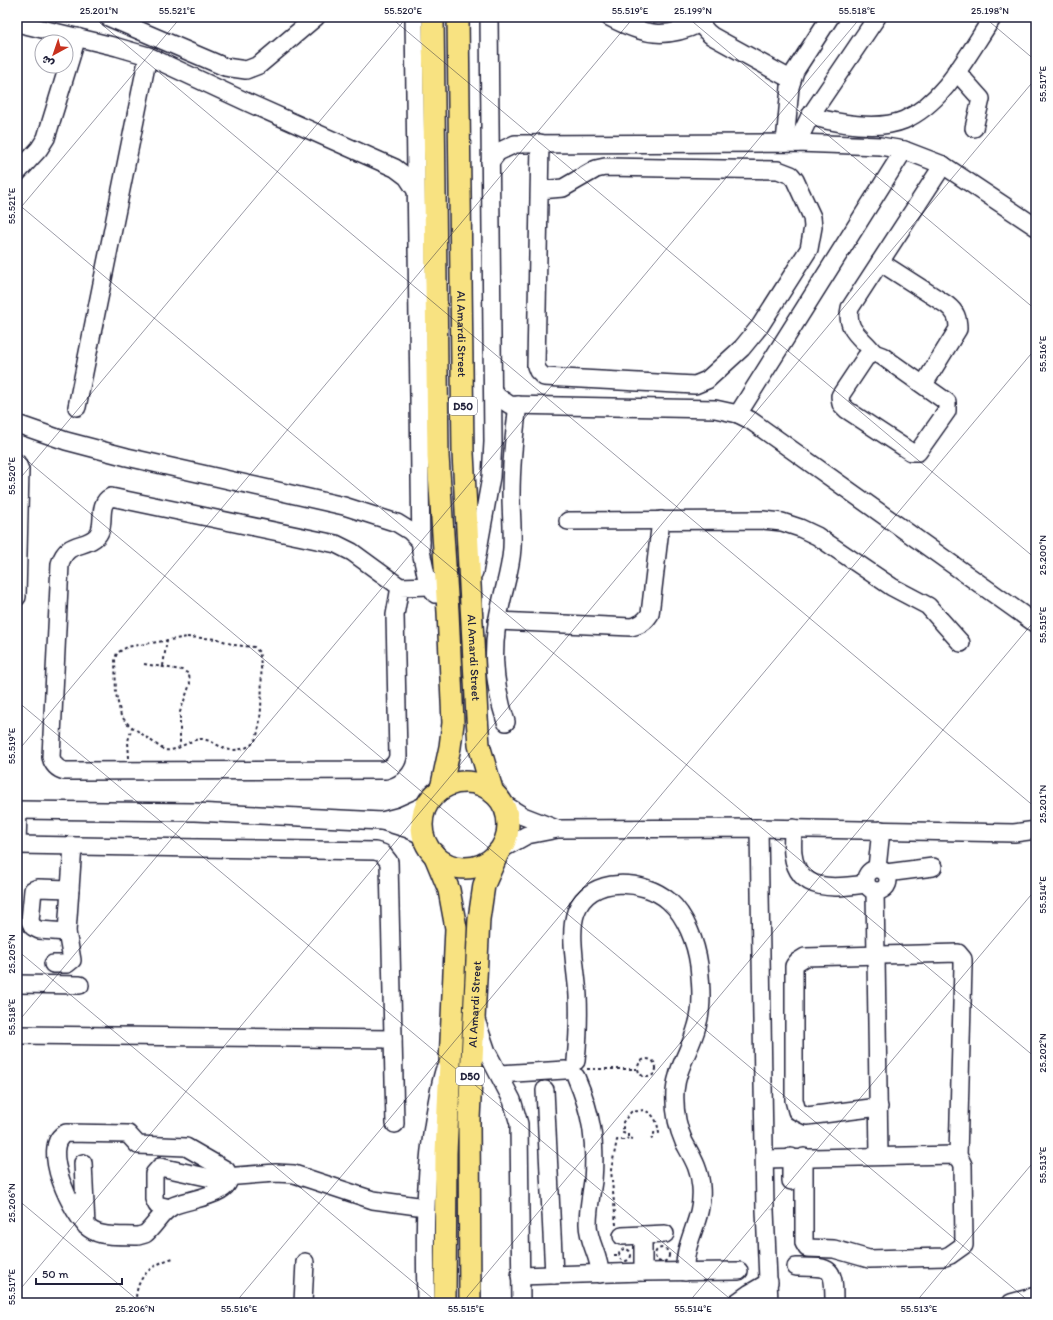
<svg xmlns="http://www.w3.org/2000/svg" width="1053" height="1320" viewBox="0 0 1053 1320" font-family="Itim,'Playpen Sans Arabic',sans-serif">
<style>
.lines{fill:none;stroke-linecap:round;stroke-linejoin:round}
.minor-casing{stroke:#22223b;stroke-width:20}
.major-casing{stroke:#22223b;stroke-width:24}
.path{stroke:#22223b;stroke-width:2;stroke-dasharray:3 3;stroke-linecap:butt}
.minor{stroke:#fff;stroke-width:17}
.major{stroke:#f8e281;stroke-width:21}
.ticks{fill:none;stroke:#22223b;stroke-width:1;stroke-opacity:0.45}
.labels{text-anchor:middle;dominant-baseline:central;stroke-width:3;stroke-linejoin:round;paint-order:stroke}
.shield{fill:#fff;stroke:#646476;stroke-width:1}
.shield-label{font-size:11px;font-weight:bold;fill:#22223b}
.street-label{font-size:12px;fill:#22223b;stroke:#fff}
.neatline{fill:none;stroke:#22223b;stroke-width:1.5}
.ticks-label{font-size:10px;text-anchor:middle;fill:#22223b}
</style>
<rect width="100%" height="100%" fill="#fff"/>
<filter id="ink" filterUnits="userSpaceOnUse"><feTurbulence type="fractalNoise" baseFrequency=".025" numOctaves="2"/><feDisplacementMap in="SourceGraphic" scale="8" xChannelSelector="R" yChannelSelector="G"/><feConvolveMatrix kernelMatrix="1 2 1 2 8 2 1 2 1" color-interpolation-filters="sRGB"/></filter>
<g filter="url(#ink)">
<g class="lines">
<defs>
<g id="minor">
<polyline points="108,17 225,67 246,70 259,65 316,17"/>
<polyline points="414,17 421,551 426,575 435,594"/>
<path d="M609,17c34,18 56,23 92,6"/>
<path d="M701,17c0,9 4,14 11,19l80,44"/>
<polyline points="17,23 117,47 148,56 249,103 395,168 407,177 415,189"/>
<polyline points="956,71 981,99 974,128"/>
<path d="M810,116c26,7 68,15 94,4 41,-18 65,-68 89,-103"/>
<polyline points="540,143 536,366 538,371 544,377 695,385 707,380 742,348 760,326 809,249 813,227 812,217 795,180 791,175 778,170 605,167 596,169 563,188 540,190"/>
<polyline points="785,143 790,87 795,71 830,17"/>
<polyline points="797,143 810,116 877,17"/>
<polyline points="490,162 498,152 515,144 797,143 880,146 904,150 943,165 1036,227"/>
<polyline points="17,173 39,149 46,138 77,37"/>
<path d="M880,262l67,43c9,7 11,13 11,24l-34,55"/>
<polygon points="874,353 882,356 947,402 947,411 918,452 911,452 847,410 841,404 840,396 866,357"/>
<path d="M874,353c-12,-16 -29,-22 -24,-45l93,-143"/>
<polyline points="493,391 498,397 510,405 715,409 738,414 750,420 1036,624"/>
<polyline points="77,407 148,56"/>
<polyline points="738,414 904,150"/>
<polyline points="17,424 66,441 127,457 344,506 397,523 410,531 421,542"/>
<polyline points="17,463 20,470 17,597"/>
<polyline points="568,521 763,520 782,522 800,528 817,536 892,587 928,606 961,643"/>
<polyline points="474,572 491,477 493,442 489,17"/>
<path d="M400,587l-5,28 3,141c-1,7 -6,12 -13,14l-320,1c-8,-2 -12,-6 -14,-14l9,-193c7,-24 25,-15 37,-28 10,-11 -1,-32 14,-39l225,47 16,8 48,35 30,-1"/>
<path d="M497,621l134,6c9,-2 14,-5 19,-13l11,-94"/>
<path d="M506,722c-14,-43 -15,-79 -4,-123 4,-17 9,-33 10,-51 1,-17 -1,-34 -1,-52 0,-30 3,-61 7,-91"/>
<polyline points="502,803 523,816 554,828"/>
<polyline points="17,810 195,812 382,821 408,829 424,836"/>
<polyline points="382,821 401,816 428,804"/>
<polyline points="759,828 765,1210 769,1303"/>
<path d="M793,828c0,9 -1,18 0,26 5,40 44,34 73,30"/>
<polyline points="17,845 375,851 382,853 389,862 395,1124"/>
<polyline points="17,845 18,810"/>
<polyline points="500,850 527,835 558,829 759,828 1014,833 1036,830"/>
<polyline points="877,868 881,830"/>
<circle cx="877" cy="880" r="11"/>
<polyline points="886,873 933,867"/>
<polyline points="875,891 879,1155"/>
<polyline points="67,932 39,930 33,927 30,921 33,890 38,888 70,889"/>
<polyline points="53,964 67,964 72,960 67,932 73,846"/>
<polyline points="17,984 80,985"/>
<polyline points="476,1020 487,1052 512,1100 519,1124 521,1303"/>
<polyline points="17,1035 393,1039"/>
<path d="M576,1061c2,-22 3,-43 2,-65 -1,-23 -10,-63 -2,-84 14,-37 68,-33 93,-11 17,15 27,42 30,64 2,20 4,42 -2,61 -6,23 -20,41 -22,65 -1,17 2,35 9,51 8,15 16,27 17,45 3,33 -18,54 -16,85"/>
<polyline points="500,1074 565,1070"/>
<path d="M576,1077c16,37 20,65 17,104 -2,14 -5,29 -5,43 0,18 12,32 12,50"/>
<polyline points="545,1090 554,1275"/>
<polyline points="879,1107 807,1116 797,1111 794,1100 794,966 797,962 805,957 958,953 963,959 963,966 958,1157"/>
<path d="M66,1133l62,1 10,11 48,2 40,23c16,25 -40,29 -53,36 -12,6 -18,20 -28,28l-7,2c-14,-1 -36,2 -48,-7 -17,-12 -52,-84 -24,-96z"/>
<polyline points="791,1157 791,1181"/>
<polyline points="765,1159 954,1155 960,1159 963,1165 964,1245 950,1255 945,1257 869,1259 834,1249 807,1248 804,1243 804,1157"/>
<polyline points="83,1163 86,1226"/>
<polyline points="170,1208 157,1205 154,1199 154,1174 160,1167 211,1178 276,1173 294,1174 373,1200 425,1207"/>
<polyline points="622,1236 665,1234"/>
<path d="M796,1267c36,0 38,-1 38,36"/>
<polyline points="643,1272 643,1235"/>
<polyline points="520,1276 643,1272 739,1271"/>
<polyline points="303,1303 305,1262"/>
<path d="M426,1303c-1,-57 -2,-112 6,-169 3,-21 6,-42 12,-63"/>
<polyline points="736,1303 750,1293 769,1282"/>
<polyline points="1011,1303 1036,1296"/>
</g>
<g id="major">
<polyline points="433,17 438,456 448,612 453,723 450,747 441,789"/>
<path id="s1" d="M458,17l5,436 14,264 2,28 14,48"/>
<circle cx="465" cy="825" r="43"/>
<polyline points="434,854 449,890 456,928 446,1153 445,1303"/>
<path id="s2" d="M470,1303l-1,-184 10,-200 5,-34 14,-32"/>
</g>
</defs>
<!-- minor casing -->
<use href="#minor" class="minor-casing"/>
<!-- major casing -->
<use href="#major" class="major-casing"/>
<!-- path -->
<g class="path">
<path d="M187,637l31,2 16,6 20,2 5,5c4,14 4,75 -4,88 -4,8 -13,9 -21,10 -13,1 -22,-12 -35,-11 -12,2 -22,13 -35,11l-36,-26 -7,-8 -5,-22 -1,-35 2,-6 10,-6z"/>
<polyline points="144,664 182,670 189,674 190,684 180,712 180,746"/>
<polyline points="163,666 167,639"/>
<polyline points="129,758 128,741 132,727"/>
<circle cx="647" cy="1068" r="9"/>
<polyline points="587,1069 637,1069"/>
<path d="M633,1139l-5,-1v-4l-5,-1v-11l8,-10 13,-2c11,5 13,11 15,23h-5v4l-4,3"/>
<polyline points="616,1225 611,1170 617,1140 626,1140 628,1138"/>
<circle cx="662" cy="1255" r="7"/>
<circle cx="625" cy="1255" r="6"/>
<polyline points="614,1255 619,1255"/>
<path d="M136,1303c-1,-25 14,-38 37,-45"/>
</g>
<!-- minor -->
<use href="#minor" class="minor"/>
<!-- major -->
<use href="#major" class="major"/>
</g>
</g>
<!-- ticks -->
<path class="ticks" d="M93,17l943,791M390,17l646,542M687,17l349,293M984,17l52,44M17,203l1019,855M17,212l164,-195M17,452l1014,851M17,482l390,-465M17,701l718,602M17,752l617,-735M17,950l421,353M17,1023l844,-1006M17,1199l124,104M17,1293l1019,-1215M235,1303l801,-955M462,1303l574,-684M688,1303l348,-414M915,1303l121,-144"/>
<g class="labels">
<!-- shield labels -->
<g class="shield">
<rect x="449" y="397" width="28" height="18" rx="3"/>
<rect x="456" y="1067" width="28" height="18" rx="3"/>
</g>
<g class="shield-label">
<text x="463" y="406">D50</text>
<text x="470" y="1076">D50</text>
</g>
<!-- street labels -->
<g class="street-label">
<text stroke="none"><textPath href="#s1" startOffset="317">Al Amardi Street</textPath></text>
<text stroke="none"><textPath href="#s1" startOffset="641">Al Amardi Street</textPath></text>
<text stroke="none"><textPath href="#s2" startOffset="299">Al Amardi Street</textPath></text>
</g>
</g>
<!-- margin -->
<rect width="1053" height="1320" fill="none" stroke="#fff" stroke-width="44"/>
<!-- north arrow -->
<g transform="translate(54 54) rotate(220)"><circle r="19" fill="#ffffff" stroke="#a7a7b1"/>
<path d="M0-3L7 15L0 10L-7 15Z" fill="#c8321e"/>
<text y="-6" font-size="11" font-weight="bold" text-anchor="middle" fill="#22223b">ش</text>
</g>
<!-- scale -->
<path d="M36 1278v6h86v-6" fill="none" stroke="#22223b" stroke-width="2"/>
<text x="42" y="1278" font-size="12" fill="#22223b" stroke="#ffffff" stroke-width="3" paint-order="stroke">50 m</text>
<rect x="22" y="22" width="1009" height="1276" class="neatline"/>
<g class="ticks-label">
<text x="99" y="14">25.201°N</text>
<text x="177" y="14">55.521°E</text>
<text x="403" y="14">55.520°E</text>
<text x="630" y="14">55.519°E</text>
<text x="693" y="14">25.199°N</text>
<text x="857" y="14">55.518°E</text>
<text x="990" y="14">25.198°N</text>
<text transform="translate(1042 84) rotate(-90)" y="4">55.517°E</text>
<text transform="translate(11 206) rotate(-90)" y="4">55.521°E</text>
<text transform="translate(1042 354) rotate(-90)" y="4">55.516°E</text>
<text transform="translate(11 476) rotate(-90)" y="4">55.520°E</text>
<text transform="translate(1042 555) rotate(-90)" y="4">25.200°N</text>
<text transform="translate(1042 625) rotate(-90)" y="4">55.515°E</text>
<text transform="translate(11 746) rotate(-90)" y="4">55.519°E</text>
<text transform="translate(1042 804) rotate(-90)" y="4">25.201°N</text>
<text transform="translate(1042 895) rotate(-90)" y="4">55.514°E</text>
<text transform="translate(11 954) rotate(-90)" y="4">25.205°N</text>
<text transform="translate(11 1017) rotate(-90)" y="4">55.518°E</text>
<text transform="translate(1042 1053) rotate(-90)" y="4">25.202°N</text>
<text transform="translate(1042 1165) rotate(-90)" y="4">55.513°E</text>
<text transform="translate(11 1203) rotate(-90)" y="4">25.206°N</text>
<text transform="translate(11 1287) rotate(-90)" y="4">55.517°E</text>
<text x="135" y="1312">25.206°N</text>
<text x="239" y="1312">55.516°E</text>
<text x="466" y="1312">55.515°E</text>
<text x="693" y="1312">55.514°E</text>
<text x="919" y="1312">55.513°E</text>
</g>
</svg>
